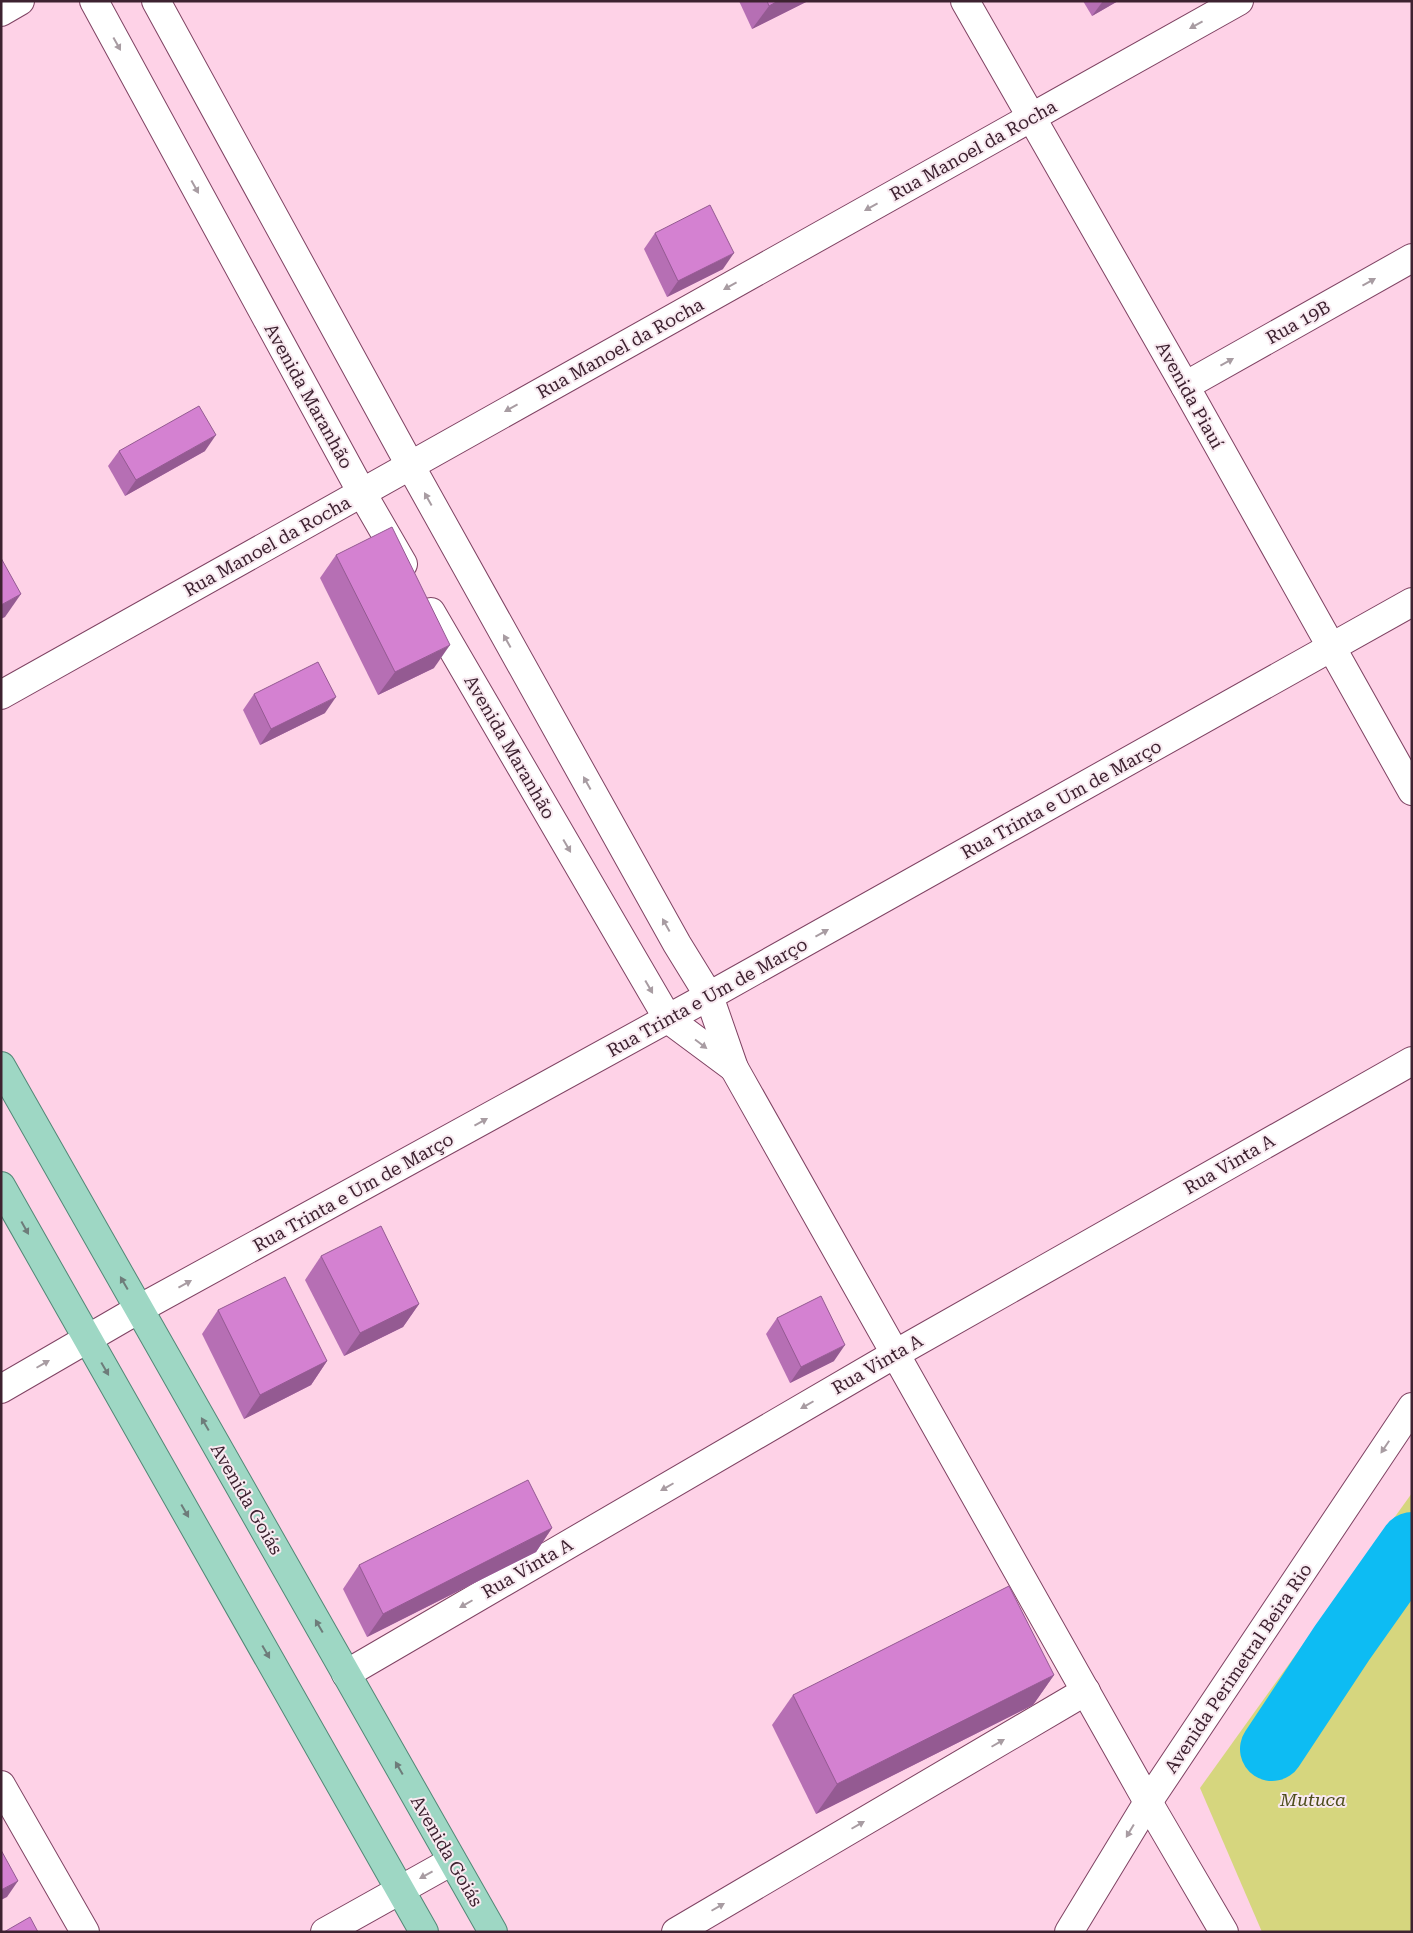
<svg xmlns="http://www.w3.org/2000/svg" width="1413" height="1933" viewBox="0 0 1413 1933" font-family="'Roboto Serif',serif">
<style>
.green{fill:#d6d67e}
.lines{fill:none;stroke-linecap:round;stroke-linejoin:round}
.river{stroke:#0dbcf3;stroke-width:64}
.street-casing{stroke:#7f4363;stroke-width:30}
.primary-casing{stroke:#528776;stroke-width:30}
.street{stroke:#fff;stroke-width:28}
.primary{stroke:#9ed7c4;stroke-width:28}
.wall{fill:#b66fb4}
.shaded-wall{fill:#945a92}
.building{fill:#d481d1;stroke:#945a92}
.oneway{fill:#a89ca2}
.oneway2{fill:#6e7c7a}
.labels{text-anchor:middle;dominant-baseline:central;stroke-width:4;stroke-linejoin:round;paint-order:stroke}
.street-label{font-size:18px;fill:#3d2230;stroke:#f8e9f0}
.park-label{font-size:18px;font-style:italic;fill:#4d4c1b;stroke:#f8e9f0}
</style>
<rect width="100%" height="100%" fill="#fed2e7"/>
<!-- green -->
<polygon class="green" points="1412,1493 1412,1932 1262,1932 1200,1788"/>
<g class="lines">
<!-- river -->
<polyline class="river" points="1272,1749 1342,1643 1412,1544"/>
<defs>
<g id="street">
<polyline points="94,1 362,493 403,564"/>
<polyline points="156,1 410,465 677,944 709,996 734,1068 1148,1802 1224,1932"/>
<polyline points="965,1 1185,386 1412,791"/>
<polyline points="1,12 20,1"/>
<polyline points="1185,386 1412,258"/>
<polyline points="431,612 668,1019 734,1068"/>
<polyline points="1,695 1239,1"/>
<polyline points="1,1389 139,1309 709,996 1412,602"/>
<polyline points="346,1674 895,1354 1412,1061"/>
<polyline points="1,1785 85,1932"/>
<polyline points="325,1932 452,1861"/>
<polyline points="676,1932 1086,1691"/>
<polyline points="1069,1932 1148,1802 1412,1407"/>
</g>
<g id="primary">
<polyline points="1,1066 493,1932"/>
<polyline points="1,1186 424,1932"/>
</g>
</defs>
<!-- street casing -->
<use href="#street" class="street-casing"/>
<!-- primary casing -->
<use href="#primary" class="primary-casing"/>
<!-- street -->
<use href="#street" class="street"/>
<!-- primary -->
<use href="#primary" class="primary"/>
</g>
<!-- wall -->
<g class="wall">
<polygon points="739,1 808,1 752,29"/>
<polygon points="1083,1 1118,1 1092,16"/>
<polygon points="655,233 723,269 667,297 644,249"/>
<polygon points="119,451 205,451 125,496 108,466"/>
<polygon points="336,555 434,668 378,695 320,578"/>
<polygon points="254,694 325,713 260,745 243,710"/>
<polygon points="321,1256 419,1304 403,1327 344,1356 305,1280"/>
<polygon points="218,1310 327,1361 311,1385 244,1419 202,1334"/>
<polygon points="777,1318 834,1361 790,1383 766,1334"/>
<polygon points="552,1528 536,1552 367,1637 343,1589 359,1565"/>
<polygon points="1054,1675 1033,1705 816,1814 772,1725 793,1695"/>
</g>
<!-- shaded-wall -->
<g class="shaded-wall">
<polygon points="778,1 808,1 752,29 769,6"/>
<polygon points="1103,1 1118,1 1092,16"/>
<polygon points="734,253 723,269 667,297 678,281"/>
<polygon points="216,435 205,451 125,496 136,480"/>
<polygon points="21,594 5,617 1,619 1,605"/>
<polygon points="450,645 434,668 378,695 395,672"/>
<polygon points="336,697 325,713 260,745 271,729"/>
<polygon points="419,1304 403,1327 344,1356 360,1333"/>
<polygon points="845,1345 834,1361 790,1383 801,1367"/>
<polygon points="327,1361 311,1385 244,1419 260,1395"/>
<polygon points="552,1528 536,1552 367,1637 383,1614"/>
<polygon points="1054,1675 1033,1705 816,1814 837,1784"/>
<polygon points="18,1881 7,1897 1,1900 1,1890"/>
</g>
<!-- building -->
<g class="building">
<polygon points="767,1 778,1 769,6"/>
<polygon points="710,205 734,253 678,281 655,233"/>
<polygon points="199,406 216,435 136,480 119,451"/>
<polygon points="392,527 450,645 395,672 336,555"/>
<polygon points="1,558 21,594 1,605"/>
<polygon points="318,662 336,697 271,729 254,694"/>
<polygon points="381,1226 419,1304 360,1333 321,1256"/>
<polygon points="285,1277 327,1361 260,1395 218,1310"/>
<polygon points="821,1296 845,1345 801,1367 777,1318"/>
<polygon points="528,1480 552,1528 383,1614 359,1565"/>
<polygon points="1009,1586 1054,1675 837,1784 793,1695"/>
<polygon points="1,1850 18,1881 1,1890"/>
<polygon points="30,1917 38,1932 4,1932"/>
</g>
<!-- one-way arrows -->
<defs><path id="oneway-solid" d="M-6-.8H1V-3.2L6.5 0L1 3.2V.8H-6Z" transform="scale(1.25)"/></defs>
<g class="oneway">
<use href="#oneway-solid" transform="translate(1196 25) rotate(151)"/>
<use href="#oneway-solid" transform="translate(117 44) rotate(61)"/>
<use href="#oneway-solid" transform="translate(195 187) rotate(61)"/>
<use href="#oneway-solid" transform="translate(871 207) rotate(151)"/>
<use href="#oneway-solid" transform="translate(1369 282) rotate(-29)"/>
<use href="#oneway-solid" transform="translate(730 286) rotate(151)"/>
<use href="#oneway-solid" transform="translate(1227 362) rotate(-29)"/>
<use href="#oneway-solid" transform="translate(511 408) rotate(151)"/>
<use href="#oneway-solid" transform="translate(428 499) rotate(-119)"/>
<use href="#oneway-solid" transform="translate(507 641) rotate(-119)"/>
<use href="#oneway-solid" transform="translate(587 783) rotate(-119)"/>
<use href="#oneway-solid" transform="translate(567 846) rotate(60)"/>
<use href="#oneway-solid" transform="translate(666 925) rotate(-119)"/>
<use href="#oneway-solid" transform="translate(822 933) rotate(-29)"/>
<use href="#oneway-solid" transform="translate(649 987) rotate(60)"/>
<use href="#oneway-solid" transform="translate(701 1044) rotate(37)"/>
<use href="#oneway-solid" transform="translate(481 1122) rotate(-29)"/>
<use href="#oneway-solid" transform="translate(185 1284) rotate(-29)"/>
<use href="#oneway-solid" transform="translate(43 1364) rotate(-30)"/>
<use href="#oneway-solid" transform="translate(807 1405) rotate(150)"/>
<use href="#oneway-solid" transform="translate(1385 1447) rotate(124)"/>
<use href="#oneway-solid" transform="translate(667 1487) rotate(150)"/>
<use href="#oneway-solid" transform="translate(466 1604) rotate(150)"/>
<use href="#oneway-solid" transform="translate(998 1743) rotate(-30)"/>
<use href="#oneway-solid" transform="translate(858 1825) rotate(-30)"/>
<use href="#oneway-solid" transform="translate(1130 1831) rotate(121)"/>
<use href="#oneway-solid" transform="translate(426 1875) rotate(151)"/>
<use href="#oneway-solid" transform="translate(718 1907) rotate(-30)"/>
</g>
<g class="oneway2">
<use href="#oneway-solid" transform="translate(25 1228) rotate(61)"/>
<use href="#oneway-solid" transform="translate(124 1283) rotate(-120)"/>
<use href="#oneway-solid" transform="translate(105 1369) rotate(60)"/>
<use href="#oneway-solid" transform="translate(205 1424) rotate(-120)"/>
<use href="#oneway-solid" transform="translate(185 1511) rotate(60)"/>
<use href="#oneway-solid" transform="translate(319 1626) rotate(-120)"/>
<use href="#oneway-solid" transform="translate(266 1652) rotate(60)"/>
<use href="#oneway-solid" transform="translate(399 1768) rotate(-120)"/>
</g>
<g class="labels">
<!-- street labels -->
<g class="street-label">
<text transform="translate(973 150) rotate(-29)">Rua Manoel da Rocha</text>
<text transform="translate(1298 322) rotate(-29)">Rua 19B</text>
<text transform="translate(620 348) rotate(-29)">Rua Manoel da Rocha</text>
<text transform="translate(1190 395) rotate(61)">Avenida Piauí</text>
<text transform="translate(309 396) rotate(61)">Avenida Maranhão</text>
<text transform="translate(267 546) rotate(-29)">Rua Manoel da Rocha</text>
<text transform="translate(510 747) rotate(60)">Avenida Maranhão</text>
<text transform="translate(1061 799) rotate(-29)">Rua Trinta e Um de Março</text>
<text transform="translate(707 997) rotate(-29)">Rua Trinta e Um de Março</text>
<text transform="translate(1229 1164) rotate(-30)">Rua Vinta A</text>
<text transform="translate(353 1192) rotate(-29)">Rua Trinta e Um de Março</text>
<text transform="translate(877 1364) rotate(-30)">Rua Vinta A</text>
<text transform="translate(247 1499) rotate(60)">Avenida Goiás</text>
<text transform="translate(527 1568) rotate(-30)">Rua Vinta A</text>
<text transform="translate(1238 1668) rotate(-56)">Avenida Perimetral Beira Rio</text>
<text transform="translate(447 1851) rotate(60)">Avenida Goiás</text>
</g>
<!-- park labels -->
<g class="park-label">
<text x="1313" y="1799">Mutuca</text>
</g>
</g>
<!-- border -->
<rect width="1413" height="1933" fill="none" stroke="#3d2230" stroke-width="5"/>
</svg>
